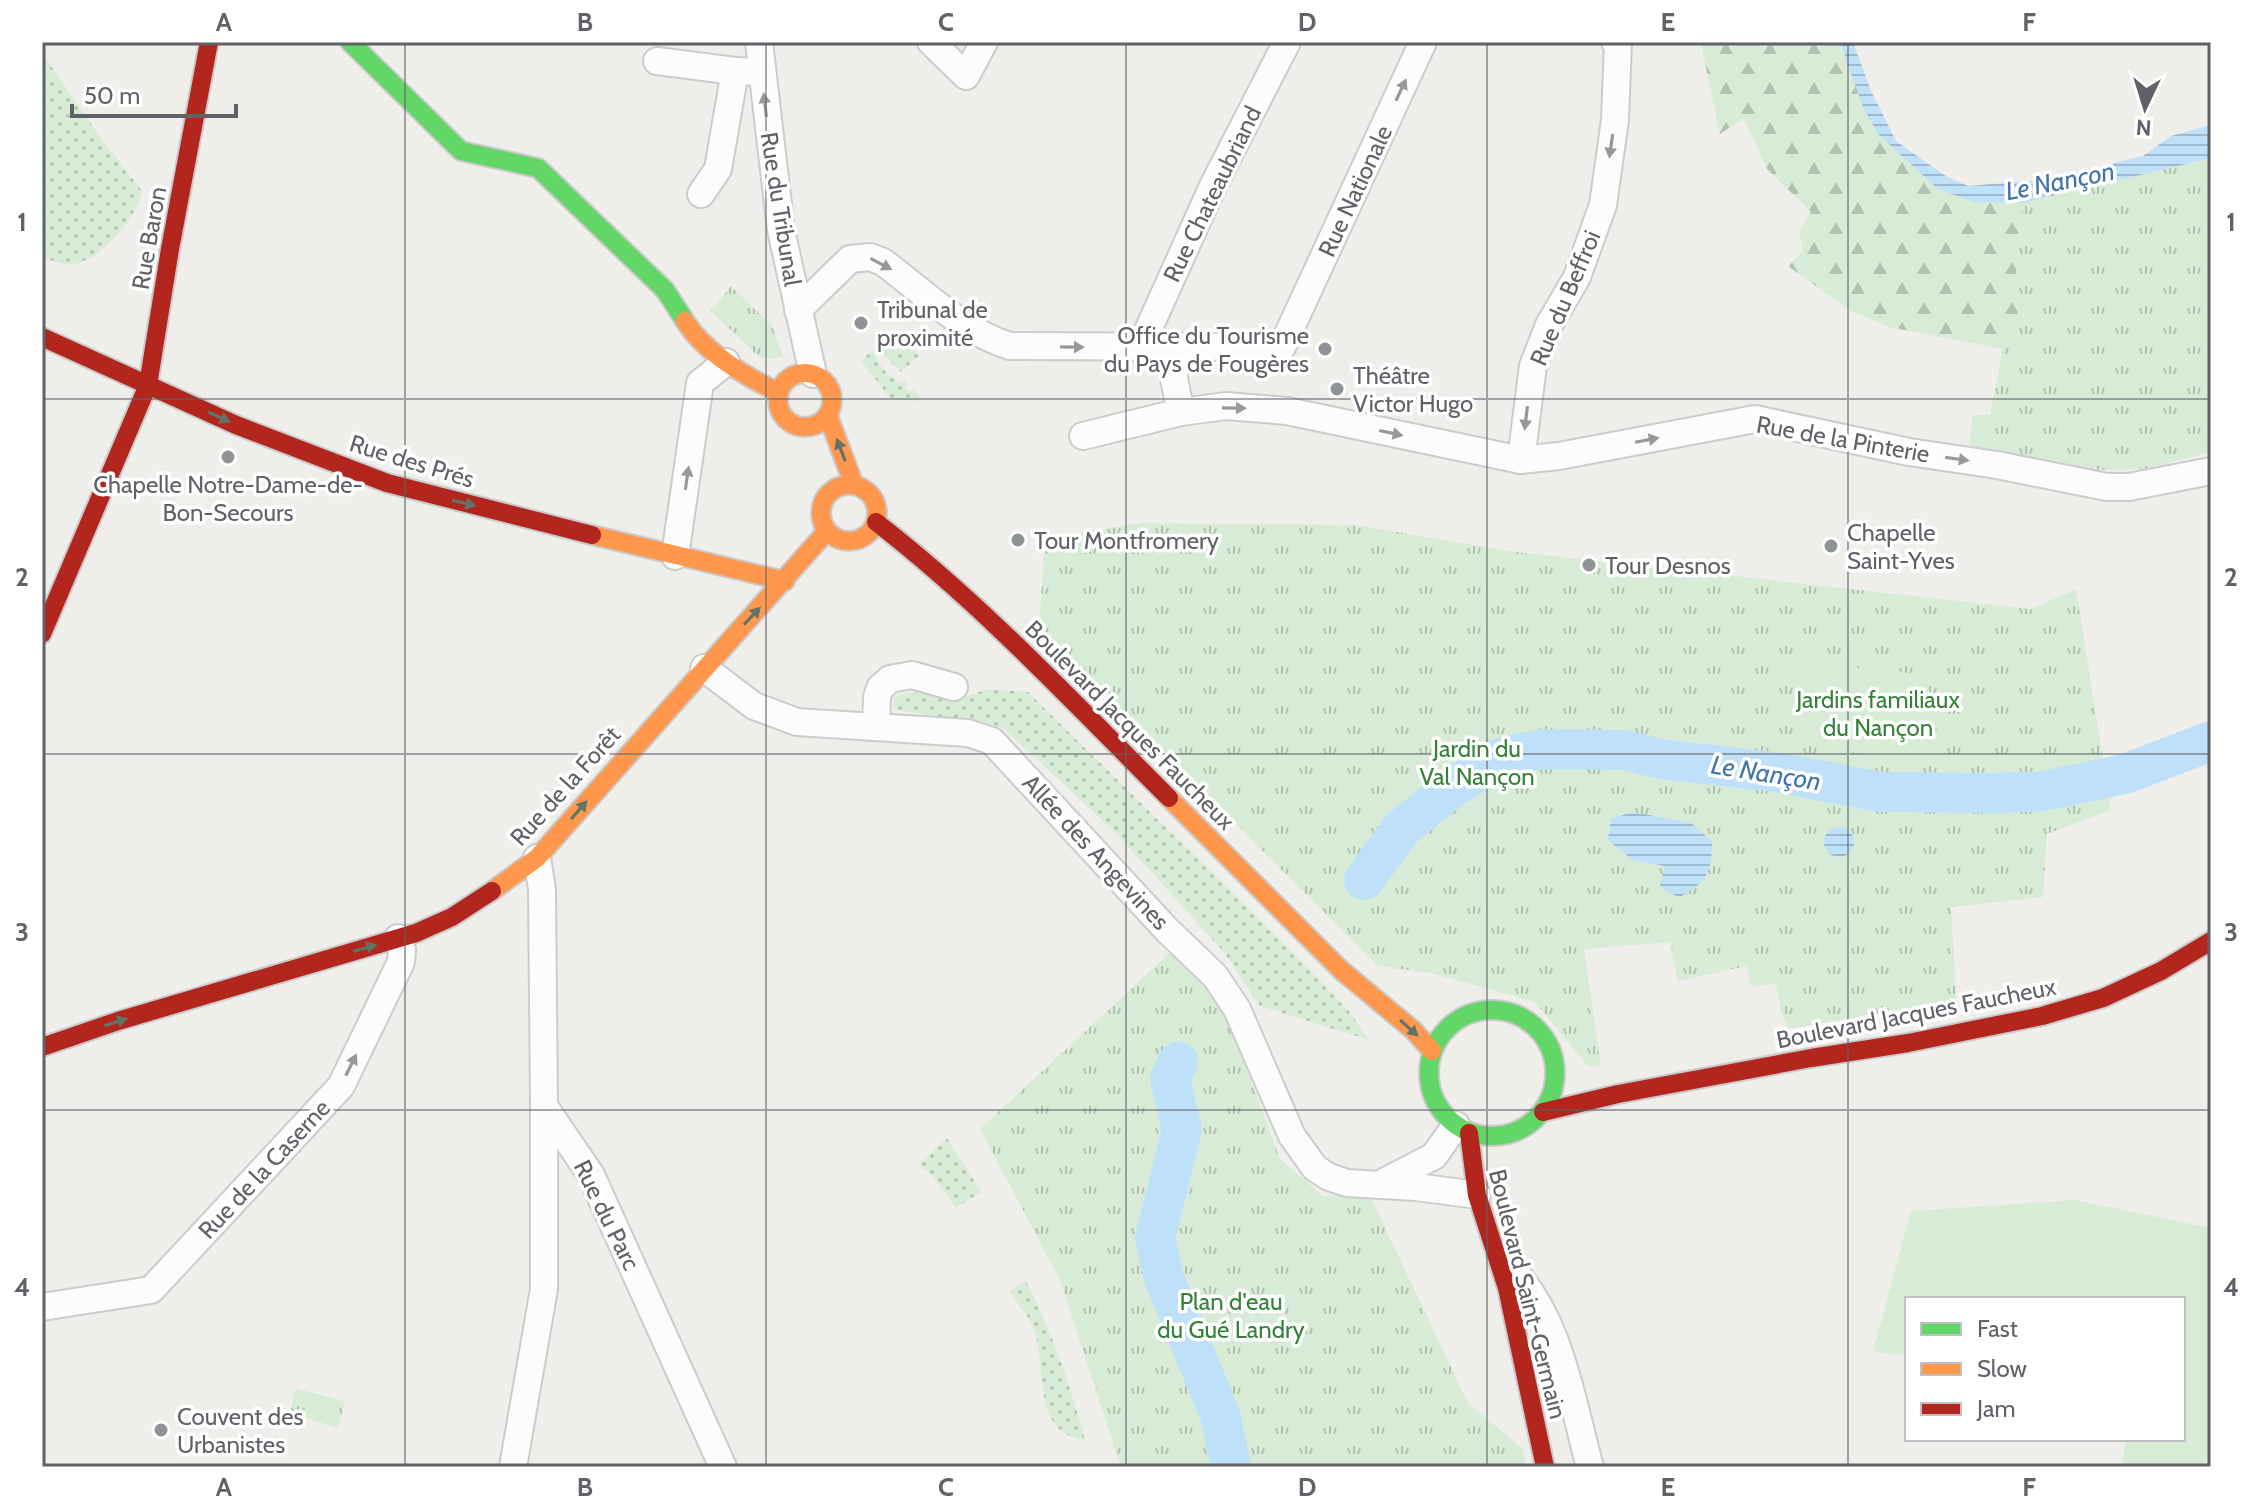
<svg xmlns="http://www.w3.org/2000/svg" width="2253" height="1509" viewBox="0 0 2253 1509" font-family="Cabin,sans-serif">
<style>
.grass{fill:url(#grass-dots)}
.forest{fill:url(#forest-firs)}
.park{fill:url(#park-tufts)}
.garden{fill:#d8ebd6}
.water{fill:url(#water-rules)}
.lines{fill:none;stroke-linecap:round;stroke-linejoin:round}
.river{stroke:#bfe0f9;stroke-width:40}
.street-casing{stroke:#cbcccc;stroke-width:30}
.fast-casing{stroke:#cacacb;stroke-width:22}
.slow-casing{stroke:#cacacb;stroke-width:22}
.jam-casing{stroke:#cacacb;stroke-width:22}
.street{stroke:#fdfcfc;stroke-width:26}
.fast{stroke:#63d668;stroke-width:18}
.slow{stroke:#ff974d;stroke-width:18}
.jam{stroke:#b3261e;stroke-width:18}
.oneway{fill:#96999c}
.oneway2{fill:#607468}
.grid{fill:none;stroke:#5f6368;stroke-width:2;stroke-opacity:0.55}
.poi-dot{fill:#919496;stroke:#fff;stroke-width:3}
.labels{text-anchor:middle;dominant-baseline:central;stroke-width:7;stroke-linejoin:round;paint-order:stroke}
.street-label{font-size:24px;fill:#5f6368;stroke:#fff}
.poi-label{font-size:24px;fill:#5f6368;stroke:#fff;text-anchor:start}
.park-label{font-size:24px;fill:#348238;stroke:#fff}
.water-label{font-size:26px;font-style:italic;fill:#4174aa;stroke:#fff}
.neatline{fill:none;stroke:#5f6368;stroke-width:3}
.grid-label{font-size:26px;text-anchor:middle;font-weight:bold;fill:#5f6368}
</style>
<defs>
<pattern id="grass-dots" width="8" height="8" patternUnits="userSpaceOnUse" patternTransform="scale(2)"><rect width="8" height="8" fill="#d8ebd6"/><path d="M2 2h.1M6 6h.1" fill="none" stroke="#b2c2b1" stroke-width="1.8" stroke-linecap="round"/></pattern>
<pattern id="forest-firs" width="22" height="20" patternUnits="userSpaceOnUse" patternTransform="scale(2)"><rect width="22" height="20" fill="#d8ebd6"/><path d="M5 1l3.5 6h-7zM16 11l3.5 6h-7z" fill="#b2c2b1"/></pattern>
<pattern id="park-tufts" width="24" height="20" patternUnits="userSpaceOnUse" patternTransform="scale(2)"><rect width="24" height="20" fill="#d8ebd6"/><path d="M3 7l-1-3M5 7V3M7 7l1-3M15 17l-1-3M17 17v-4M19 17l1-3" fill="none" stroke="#b2c2b1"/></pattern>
<pattern id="water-rules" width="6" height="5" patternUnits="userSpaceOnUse" patternTransform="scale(2)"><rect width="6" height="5" fill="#bfe0f9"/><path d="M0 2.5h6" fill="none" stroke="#9eb9cd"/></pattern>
</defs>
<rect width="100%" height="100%" fill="#efeeea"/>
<!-- grass -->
<g class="grass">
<path d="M42,53l58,84 42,54c-5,26 -40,68 -68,73 -9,2 -23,-4 -32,-6z"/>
<polygon points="897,332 920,355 901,372 879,349"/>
<path d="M873,349c3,14 14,26 26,33l6,-2 2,2 -3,4 6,6 3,-3 11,12 -33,-2 -30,-38z"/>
<path d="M988,689l40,3 249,245 71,73 21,30 -109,-34 -36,-54 -109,-120 -112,-104 -110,-19 2,-12c19,-10 30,0 50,1 16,1 29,-4 43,-9z"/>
<polygon points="947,1138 981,1192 956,1208 932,1175 918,1165"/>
<path d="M1026,1281c26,51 44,103 59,159 -56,-7 -36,-74 -52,-113 -5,-13 -17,-25 -24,-36z"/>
</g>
<!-- forest -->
<polygon class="forest" points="1695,42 1846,42 1877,128 1948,189 2021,192 2023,203 2016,266 2019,343 2012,343 2003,349 1889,327 1849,310 1788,266 1803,251 1799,232 1811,212 1767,169 1744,118 1720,134 1701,43"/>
<!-- park -->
<g class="park">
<polygon points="2211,158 2211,452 2143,469 2099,470 1969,445 1973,415 1990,415 2003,349 2013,343 2019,342 2016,266 2023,203"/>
<polygon points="731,286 772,326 783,356 772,359 759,357 711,311"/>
<polygon points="1139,523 1356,525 1508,551 2032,609 2076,589 2111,810 2047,834 2043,897 1951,907 1956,1000 1788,1029 1780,1006 1776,983 1752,987 1747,966 1678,981 1670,942 1584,949 1601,1067 1588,1066 1535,1002 1431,973 1378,966 1039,628 1045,540"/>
<polygon points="1175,948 1220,998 1280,1159 1323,1196 1369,1194 1468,1403 1523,1449 1526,1467 1121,1467 1060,1280 980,1129"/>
<polygon points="296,1388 345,1402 338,1428 290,1413"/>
</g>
<!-- garden -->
<g class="garden">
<polygon points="1804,662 1927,675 1918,763 1856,753 1793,739"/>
<polygon points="2075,1200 2211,1228 2211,1467 2121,1467 2126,1439 2183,1439 2183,1299 1907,1299 1907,1356 1873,1352 1911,1211"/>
</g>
<!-- water -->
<g class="water">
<polygon points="1840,42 1853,42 1871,91 1896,141 1944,175 1968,186 2040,180 2143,156 2171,136 2211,125 2211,158 2023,203 1974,202 1938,189 1878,134 1863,107"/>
<path d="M1633,812l58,11 21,18c0,32 -5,40 -32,56l-14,-5 -6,-7 5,-19 -32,-6 -25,-20 3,-21z"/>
<circle cx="1839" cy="842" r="15"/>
</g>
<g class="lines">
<!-- river -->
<g class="river">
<polyline points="1364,880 1401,829 1453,787 1503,757 1543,749 1625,750 1660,759 1774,772 1881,792 1996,793 2044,791 2125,774 2211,741"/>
<polyline points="1178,1062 1170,1079 1182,1130 1155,1238 1164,1278 1220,1415 1231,1467"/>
</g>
<defs>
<g id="street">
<polyline points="759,42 781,230 813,374"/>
<polyline points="931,42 966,76 984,42"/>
<polyline points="657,61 735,71"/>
<polyline points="701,194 718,169 735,71 760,72"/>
<path d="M798,310l52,-51 20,-2 13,5c39,29 80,70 127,84l272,1 141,-305"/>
<polyline points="1140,348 1213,186 1287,42"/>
<polyline points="1175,348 1174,379 1181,412"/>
<polyline points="1083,436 1181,412 1226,406 1287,411 1521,460 1559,456 1755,419 1909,452 1997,465 2107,487 2129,487 2211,471"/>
<polyline points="1521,460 1533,366 1549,325 1577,277 1603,205 1615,120 1618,43 1615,42"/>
<polyline points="675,556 700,383 726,362"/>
<polyline points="704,668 754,706 797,722 968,733 992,741 1168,931 1215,976 1237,1009 1292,1136 1315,1168 1329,1177 1347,1183 1416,1187 1477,1195"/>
<polyline points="876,727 877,697 880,688 890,679 912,675 954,687"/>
<polyline points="537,858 542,889 544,1106 591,1175 723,1467"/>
<polyline points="1384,1182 1434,1156 1456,1125"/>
<path d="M1506,1263c54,51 65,135 84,204"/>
<polyline points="42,1307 151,1290 341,1086 401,962 402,950 398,938"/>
<polyline points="513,1467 544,1289 544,1106"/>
</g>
<g id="fast">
<polyline points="350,42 461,151 538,168 665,290 685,321"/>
<circle cx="1492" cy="1073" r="63"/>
</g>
<g id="slow">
<path d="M685,321c19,31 61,56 93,71"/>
<circle cx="805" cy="400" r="27"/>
<polyline points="828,416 854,485"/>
<circle cx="849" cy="513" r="28"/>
<polyline points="592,535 785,581"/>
<polyline points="1169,798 1341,970 1413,1030 1432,1051"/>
<polyline points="492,891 537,858 827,531"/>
</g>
<g id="jam">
<polyline points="42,337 236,425 387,483 592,535"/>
<path d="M876,522c106,82 198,181 293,276"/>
<polyline points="42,634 148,385 170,249 209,42"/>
<polyline points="42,1047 118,1021 416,933 452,917 492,891"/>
<polyline points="1543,1112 1618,1094 1811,1058 1908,1043 2042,1016 2103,998 2161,971 2211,941"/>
<polyline points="1469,1133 1477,1195 1507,1288 1545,1467"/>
</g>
</defs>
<!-- street casing -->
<use href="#street" class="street-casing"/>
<!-- fast casing -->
<use href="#fast" class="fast-casing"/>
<!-- slow casing -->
<use href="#slow" class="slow-casing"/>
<!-- jam casing -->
<use href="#jam" class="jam-casing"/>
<!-- street -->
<use href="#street" class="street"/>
<!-- fast -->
<use href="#fast" class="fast"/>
<!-- slow -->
<use href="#slow" class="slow"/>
<!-- jam -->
<use href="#jam" class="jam"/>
</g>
<!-- one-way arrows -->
<defs><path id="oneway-solid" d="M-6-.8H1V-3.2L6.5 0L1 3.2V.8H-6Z" transform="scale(2)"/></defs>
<g class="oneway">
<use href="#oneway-solid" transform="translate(1401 90) rotate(-65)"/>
<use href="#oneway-solid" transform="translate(765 105) rotate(-97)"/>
<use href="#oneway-solid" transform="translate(1611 146) rotate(98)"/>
<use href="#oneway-solid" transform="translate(881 264) rotate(28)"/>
<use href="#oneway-solid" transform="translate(1072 347) rotate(1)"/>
<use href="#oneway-solid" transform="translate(1234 408) rotate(1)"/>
<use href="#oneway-solid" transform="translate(1526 418) rotate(97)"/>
<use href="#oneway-solid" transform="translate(1391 433) rotate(12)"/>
<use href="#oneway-solid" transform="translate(1647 440) rotate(-11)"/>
<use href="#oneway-solid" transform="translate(1957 459) rotate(8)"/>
<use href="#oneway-solid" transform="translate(687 478) rotate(-82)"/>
<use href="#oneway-solid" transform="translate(351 1065) rotate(-64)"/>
</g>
<g class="oneway2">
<use href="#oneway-solid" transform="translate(219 417) rotate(25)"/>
<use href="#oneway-solid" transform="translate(841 450) rotate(-111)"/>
<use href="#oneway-solid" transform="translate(464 503) rotate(14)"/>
<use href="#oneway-solid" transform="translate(752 616) rotate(-47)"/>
<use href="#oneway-solid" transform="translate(579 810) rotate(-49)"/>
<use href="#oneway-solid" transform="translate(365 948) rotate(-16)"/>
<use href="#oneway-solid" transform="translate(116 1022) rotate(-18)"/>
<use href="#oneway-solid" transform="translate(1409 1028) rotate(42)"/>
</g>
<!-- grid -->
<path class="grid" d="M405,42v1425M766,42v1425M1126,42v1425M1487,42v1425M1848,42v1425M42,399h2169M42,754h2169M42,1110h2169"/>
<!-- markers -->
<g class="poi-dot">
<circle cx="861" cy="323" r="8"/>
<circle cx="1325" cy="349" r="8"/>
<circle cx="1337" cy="389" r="8"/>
<circle cx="228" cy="457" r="8"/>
<circle cx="1018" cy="540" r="8"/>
<circle cx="1831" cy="546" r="8"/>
<circle cx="1589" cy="565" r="8"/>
<circle cx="161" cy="1430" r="8"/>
</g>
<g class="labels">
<!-- street labels -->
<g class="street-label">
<text transform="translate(1355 191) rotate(-65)">Rue Nationale</text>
<text transform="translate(1212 194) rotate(-64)">Rue Chateaubriand</text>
<text transform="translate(781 209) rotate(81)">Rue du Tribunal</text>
<text transform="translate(149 238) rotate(-80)">Rue Baron</text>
<text transform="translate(1565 298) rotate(-67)">Rue du Beffroi</text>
<text transform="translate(1843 439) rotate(10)">Rue de la Pinterie</text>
<text transform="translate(412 461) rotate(17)">Rue des Prés</text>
<text transform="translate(1130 725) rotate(45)">Boulevard Jacques Faucheux</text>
<text transform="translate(565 786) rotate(-48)">Rue de la Forêt</text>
<text transform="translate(1096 852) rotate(47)">Allée des Angevines</text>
<text transform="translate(1916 1013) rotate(-11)">Boulevard Jacques Faucheux</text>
<text transform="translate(264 1169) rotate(-47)">Rue de la Caserne</text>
<text transform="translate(607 1215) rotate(64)">Rue du Parc</text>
<text transform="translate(1528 1294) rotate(76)">Boulevard Saint-Germain</text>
</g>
<!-- poi labels -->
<g class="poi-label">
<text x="877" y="309">Tribunal de<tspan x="877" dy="28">proximité</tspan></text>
<text x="1309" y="335" text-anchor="end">Office du Tourisme<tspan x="1309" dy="28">du Pays de Fougères</tspan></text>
<text x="1353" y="375">Théâtre<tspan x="1353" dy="28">Victor Hugo</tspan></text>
<text x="228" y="484" text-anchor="middle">Chapelle Notre-Dame-de-<tspan x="228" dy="28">Bon-Secours</tspan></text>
<text x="1847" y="532">Chapelle<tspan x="1847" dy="28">Saint-Yves</tspan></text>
<text x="1034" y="540">Tour Montfromery</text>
<text x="1605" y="565">Tour Desnos</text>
<text x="177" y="1416">Couvent des<tspan x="177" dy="28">Urbanistes</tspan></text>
</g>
<!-- park labels -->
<g class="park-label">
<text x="1878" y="699">Jardins familiaux<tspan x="1878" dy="28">du Nançon</tspan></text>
<text x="1477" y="748">Jardin du<tspan x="1477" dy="28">Val Nançon</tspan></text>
<text x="1231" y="1301">Plan d'eau<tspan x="1231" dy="28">du Gué Landry</tspan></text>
</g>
<!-- water labels -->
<g class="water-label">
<text transform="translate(2060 181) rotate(-11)">Le Nançon</text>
<text transform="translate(1766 773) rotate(9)">Le Nançon</text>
</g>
</g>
<!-- border -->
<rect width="2253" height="1509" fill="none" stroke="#ffffff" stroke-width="88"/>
<!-- legend -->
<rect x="1905" y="1297" width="280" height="144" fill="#ffffff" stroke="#bfc1c3" stroke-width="2"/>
<rect x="1921" y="1323" width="40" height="12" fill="#63d668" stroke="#bfc1c3" stroke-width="2"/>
<text x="1977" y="1337" font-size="24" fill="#5f6368">Fast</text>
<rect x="1921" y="1363" width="40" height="12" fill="#ff974d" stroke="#bfc1c3" stroke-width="2"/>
<text x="1977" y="1377" font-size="24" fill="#5f6368">Slow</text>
<rect x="1921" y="1403" width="40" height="12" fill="#b3261e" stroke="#bfc1c3" stroke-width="2"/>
<text x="1977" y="1417" font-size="24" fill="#5f6368">Jam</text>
<!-- north arrow -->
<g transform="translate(2145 108) rotate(184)" stroke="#ffffff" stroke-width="6" paint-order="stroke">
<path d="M0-6L14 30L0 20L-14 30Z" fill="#5f6368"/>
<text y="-12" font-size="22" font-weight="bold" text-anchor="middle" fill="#5f6368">N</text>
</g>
<!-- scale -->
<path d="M72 104v12h164v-12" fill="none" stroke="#5f6368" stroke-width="4"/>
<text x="84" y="104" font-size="24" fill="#5f6368" stroke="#ffffff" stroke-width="6" paint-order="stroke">50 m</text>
<rect x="44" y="44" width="2165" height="1421" class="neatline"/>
<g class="grid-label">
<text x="224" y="31">A</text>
<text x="585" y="31">B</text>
<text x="946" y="31">C</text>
<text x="1307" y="31">D</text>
<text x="1668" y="31">E</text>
<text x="2029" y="31">F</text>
<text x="22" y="231">1</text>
<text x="2231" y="231">1</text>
<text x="22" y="586">2</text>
<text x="2231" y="586">2</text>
<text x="22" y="941">3</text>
<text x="2231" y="941">3</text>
<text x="22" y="1296">4</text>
<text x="2231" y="1296">4</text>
<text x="224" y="1496">A</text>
<text x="585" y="1496">B</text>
<text x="946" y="1496">C</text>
<text x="1307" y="1496">D</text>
<text x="1668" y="1496">E</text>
<text x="2029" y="1496">F</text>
</g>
</svg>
